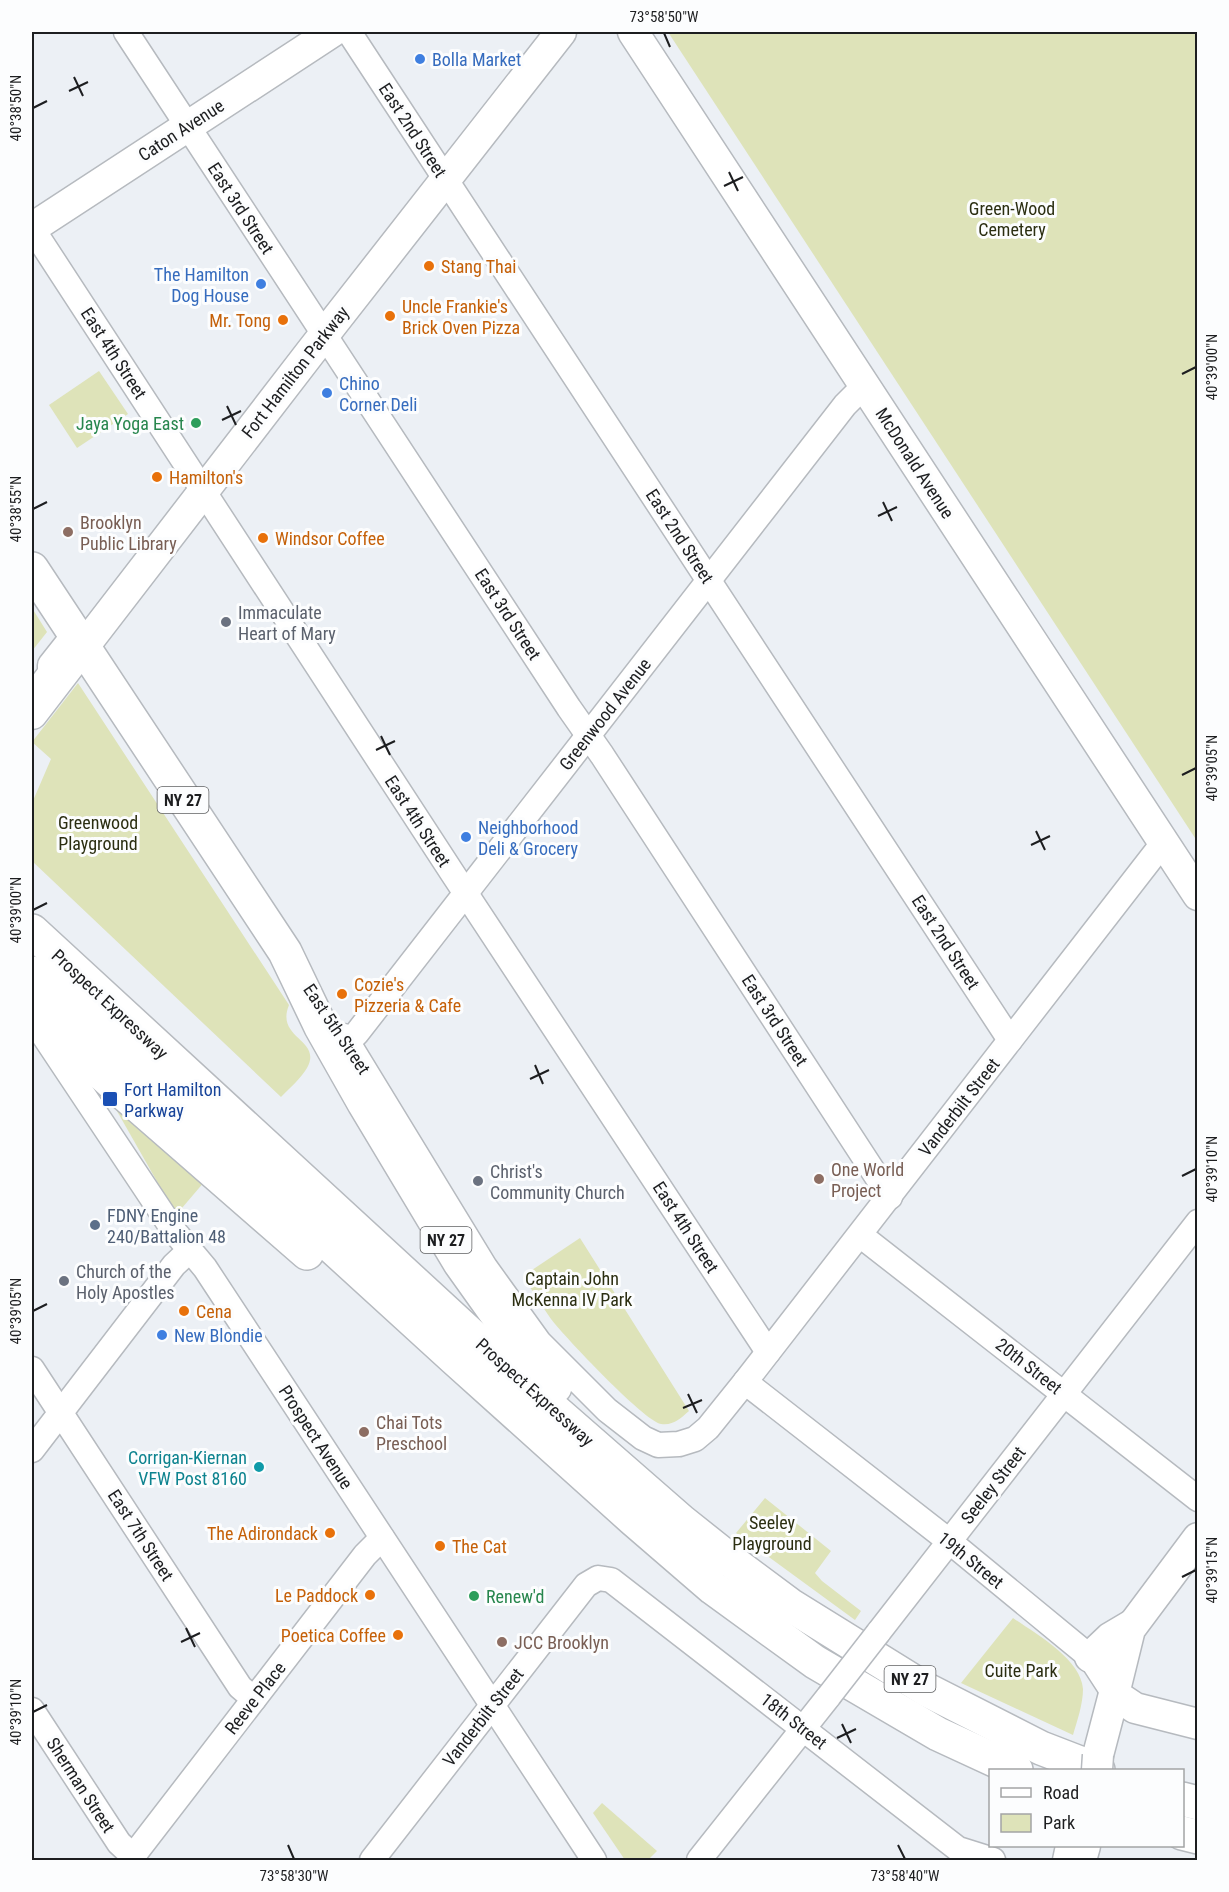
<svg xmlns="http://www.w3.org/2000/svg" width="1229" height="1892" viewBox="0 0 1229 1892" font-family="'Roboto Condensed',sans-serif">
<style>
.green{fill:#dee3b9}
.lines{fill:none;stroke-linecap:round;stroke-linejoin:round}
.minor-casing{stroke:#b6babf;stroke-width:27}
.major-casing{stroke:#b6babf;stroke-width:33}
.highway-casing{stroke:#b6babf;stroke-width:36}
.minor{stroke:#fff;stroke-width:24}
.major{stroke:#fff;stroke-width:30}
.highway{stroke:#fff;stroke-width:33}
.minor-bridge-casing{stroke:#b6babf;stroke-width:27;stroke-linecap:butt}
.major-bridge-casing{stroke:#b6babf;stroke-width:33;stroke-linecap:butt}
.minor-bridge{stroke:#fff;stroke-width:24}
.major-bridge{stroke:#fff;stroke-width:30}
.ticks{fill:none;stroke:#1d1e20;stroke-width:2}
.shop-dot{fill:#3f7fe0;stroke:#fcfdfe;stroke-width:2}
.food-dot{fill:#e8710a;stroke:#fcfdfe;stroke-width:2}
.leisure-dot{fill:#2e9e5b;stroke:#fcfdfe;stroke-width:2}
.education-dot{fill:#8d6e63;stroke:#fcfdfe;stroke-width:2}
.worship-dot{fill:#6b7280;stroke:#fcfdfe;stroke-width:2}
.transit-dot{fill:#1a4fb4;stroke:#fcfdfe;stroke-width:2}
.service-dot{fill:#5c6f8a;stroke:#fcfdfe;stroke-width:2}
.culture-dot{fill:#0f9aa8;stroke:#fcfdfe;stroke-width:2}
.labels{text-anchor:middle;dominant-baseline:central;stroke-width:6;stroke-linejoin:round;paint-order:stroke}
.shield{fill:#fcfdfe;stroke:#606163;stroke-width:1.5}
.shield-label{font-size:16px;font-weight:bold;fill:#1d1e20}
.shop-label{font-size:18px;fill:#366cbe;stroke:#fcfdfe;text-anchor:start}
.street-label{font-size:18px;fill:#1d1e20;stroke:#fcfdfe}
.park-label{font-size:18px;fill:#2b2e11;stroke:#fcfdfe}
.food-label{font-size:18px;fill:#c56008;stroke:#fcfdfe;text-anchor:start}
.leisure-label{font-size:18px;fill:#27864d;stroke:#fcfdfe;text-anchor:end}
.education-label{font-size:18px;fill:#785e54;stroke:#fcfdfe;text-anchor:start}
.worship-label{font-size:18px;fill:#5b616d;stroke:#fcfdfe;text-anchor:start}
.transit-label{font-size:18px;fill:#164399;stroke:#fcfdfe;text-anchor:start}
.service-label{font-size:18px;fill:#4e5e75;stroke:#fcfdfe;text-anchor:start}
.culture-label{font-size:18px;fill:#0d838f;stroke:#fcfdfe;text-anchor:end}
.neatline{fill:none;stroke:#1d1e20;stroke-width:2}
.ticks-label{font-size:15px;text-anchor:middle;fill:#1d1e20}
</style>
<rect width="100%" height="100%" fill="#ecf0f5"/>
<!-- green -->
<g class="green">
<polygon points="668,32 1197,32 1197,841"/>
<polygon points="99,371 128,414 77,448 49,405"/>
<polygon points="32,608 47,632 32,651"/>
<path d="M78,683l211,322c-14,34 34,34 18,63 -6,10 -17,20 -26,29l-249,-236v-58l19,-44 -19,-17z"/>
<polygon points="109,1097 205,1181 176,1215"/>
<path d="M580,1238l109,173c-8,7 -16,15 -28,13 -17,-3 -97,-88 -110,-105 -10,-14 -19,-29 -28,-43z"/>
<polygon points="765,1498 831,1551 815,1573 822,1581 861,1611 855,1620 736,1533"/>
<path d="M1013,1618c23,16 68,41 70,71 0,15 -6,32 -10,46l-112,-52z"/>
<polygon points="602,1803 657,1851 648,1860 625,1860 593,1813"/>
</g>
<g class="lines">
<defs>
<g id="minor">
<polyline points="126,32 569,708 602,755 890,1197"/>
<polyline points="349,32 1010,1040"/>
<polyline points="32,228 453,874 768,1352"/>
<polygon points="69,641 71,641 76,649 42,691 38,689 50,673 50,665"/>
<polyline points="38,1027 174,1231 205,1268 594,1860"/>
<polyline points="344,1036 485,1267 539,1342 607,1410 643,1438 658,1445 679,1444 695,1439 708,1428 745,1382 1163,843"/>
<polyline points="348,1042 357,1033 845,405 864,386"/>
<polyline points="860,1235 1198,1499"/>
<polyline points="32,1369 240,1687 254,1699"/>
<polyline points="745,1382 949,1541 1090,1657 1114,1694"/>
<polyline points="32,1450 174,1265 190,1250"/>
<polyline points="878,1633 1198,1222"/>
<polyline points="32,1710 119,1843 133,1856"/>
<polyline points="130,1860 365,1555 382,1538"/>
<polyline points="372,1860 586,1585 598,1578 611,1580 958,1849 993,1860"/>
<polyline points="699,1860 829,1696"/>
<polyline points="1065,1860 1068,1846"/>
</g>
<g id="major">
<polyline points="633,32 1198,895"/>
<polyline points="32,228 332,32"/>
<polyline points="32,714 313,349 561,32"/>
<polyline points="1090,1657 1110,1638 1132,1625"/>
<polyline points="1114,1694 1135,1708 1198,1724"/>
<polyline points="1098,1755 1114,1694 1130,1629 1198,1538"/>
<polyline points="1081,1860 1085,1846"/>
</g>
<g id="highway">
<polyline points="32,569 285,952 321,1027 364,1103 460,1263 517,1343 555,1387"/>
<polyline points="32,931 531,1390 681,1521 735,1564 790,1605 927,1690 1041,1748 1098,1770"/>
<polyline points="32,973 455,1359 633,1519 713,1588 815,1662 938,1734 1016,1770"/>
<polyline points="32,1010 120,1090 307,1253"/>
<polyline points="1182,1799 1198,1803"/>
<polyline points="1182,1833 1198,1837"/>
</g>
</defs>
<!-- minor casing -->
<use href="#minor" class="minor-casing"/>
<!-- major casing -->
<use href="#major" class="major-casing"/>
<!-- highway casing -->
<use href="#highway" class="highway-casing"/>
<!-- minor -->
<use href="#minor" class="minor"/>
<!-- major -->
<use href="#major" class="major"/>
<!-- highway -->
<use href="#highway" class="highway"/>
<defs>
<polyline id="minor-bridge" points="829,1696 878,1633"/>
<polyline id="major-bridge" points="1097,1770 1098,1755"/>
</defs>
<!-- minor-bridge casing -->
<use href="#minor-bridge" class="minor-bridge-casing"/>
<!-- major-bridge casing -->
<use href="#major-bridge" class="major-bridge-casing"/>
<!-- minor-bridge -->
<use href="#minor-bridge" class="minor-bridge"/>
<!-- major-bridge -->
<use href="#major-bridge" class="major-bridge"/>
</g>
<!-- ticks -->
<path class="ticks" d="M664,33l6,14M74,77l9,19M69,91l19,-9M33,108l14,-7M729,172l9,19M724,186l19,-9M1182,374l14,-7M227,406l9,19M222,420l19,-9M883,502l9,19M33,509l14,-7M878,516l19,-9M381,736l9,19M376,750l19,-9M1182,775l14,-7M1036,831l9,19M1031,845l19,-9M33,910l14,-7M535,1065l8,19M530,1079l19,-9M1182,1176l14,-7M33,1311l14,-7M688,1394l9,19M683,1408l19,-8M1182,1577l14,-7M186,1628l9,19M181,1642l19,-9M33,1712l14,-7M842,1724l9,19M837,1738l19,-9M288,1845l6,14M898,1845l7,14"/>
<!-- markers -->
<g class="shop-dot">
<circle cx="420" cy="59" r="6"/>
<circle cx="261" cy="284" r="6"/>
<circle cx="327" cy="393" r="6"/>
<circle cx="466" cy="837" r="6"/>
<circle cx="162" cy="1335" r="6"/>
</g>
<g class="food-dot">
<circle cx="429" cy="266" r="6"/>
<circle cx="390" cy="316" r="6"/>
<circle cx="283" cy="320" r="6"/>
<circle cx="157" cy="477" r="6"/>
<circle cx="263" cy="538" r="6"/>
<circle cx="342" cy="994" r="6"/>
<circle cx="184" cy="1311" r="6"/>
<circle cx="330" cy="1533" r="6"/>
<circle cx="440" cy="1546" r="6"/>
<circle cx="370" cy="1595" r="6"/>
<circle cx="398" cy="1635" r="6"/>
</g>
<g class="leisure-dot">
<circle cx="196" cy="423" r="6"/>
<circle cx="474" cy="1596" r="6"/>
</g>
<g class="education-dot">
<circle cx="68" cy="532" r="6"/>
<circle cx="819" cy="1179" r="6"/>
<circle cx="364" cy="1432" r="6"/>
<circle cx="502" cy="1642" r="6"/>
</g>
<g class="worship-dot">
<circle cx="226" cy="622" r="6"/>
<circle cx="478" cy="1181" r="6"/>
<circle cx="64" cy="1281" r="6"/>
</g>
<rect class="transit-dot" x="102" y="1091" width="16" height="16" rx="3"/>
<circle class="service-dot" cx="95" cy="1225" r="6"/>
<circle class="culture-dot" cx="259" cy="1467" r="6"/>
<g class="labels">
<!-- shield labels -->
<g class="shield">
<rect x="157.5" y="787" width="51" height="26" rx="4.5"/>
<rect x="420.5" y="1227" width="51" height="26" rx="4.5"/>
<rect x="884.5" y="1666" width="51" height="26" rx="4.5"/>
</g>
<g class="shield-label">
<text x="183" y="800">NY 27</text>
<text x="446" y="1240">NY 27</text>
<text x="910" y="1679">NY 27</text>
</g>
<!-- shop labels -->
<g class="shop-label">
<text x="432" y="59">Bolla Market</text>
<text x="249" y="274" text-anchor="end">The Hamilton<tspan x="249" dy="21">Dog House</tspan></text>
<text x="339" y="383">Chino<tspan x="339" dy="21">Corner Deli</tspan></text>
<text x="478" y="827">Neighborhood<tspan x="478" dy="21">Deli &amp; Grocery</tspan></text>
<text x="174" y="1335">New Blondie</text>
</g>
<!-- street labels -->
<g class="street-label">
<text transform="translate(181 130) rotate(-33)">Caton Avenue</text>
<text transform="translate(413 130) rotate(57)">East 2nd Street</text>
<text transform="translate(241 208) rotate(57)">East 3rd Street</text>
<text transform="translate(114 353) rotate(57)">East 4th Street</text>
<text transform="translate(295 372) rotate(-52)">Fort Hamilton Parkway</text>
<text transform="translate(915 463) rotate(57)">McDonald Avenue</text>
<text transform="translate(680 536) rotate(57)">East 2nd Street</text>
<text transform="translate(508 614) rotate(57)">East 3rd Street</text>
<text transform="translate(605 714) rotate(-52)">Greenwood Avenue</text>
<text transform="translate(418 821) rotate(57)">East 4th Street</text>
<text transform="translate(946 942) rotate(57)">East 2nd Street</text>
<text transform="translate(110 1004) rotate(43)">Prospect Expressway</text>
<text transform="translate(775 1020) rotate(57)">East 3rd Street</text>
<text transform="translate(337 1029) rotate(56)">East 5th Street</text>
<text transform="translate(959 1107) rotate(-52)">Vanderbilt Street</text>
<text transform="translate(686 1227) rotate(57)">East 4th Street</text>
<text transform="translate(1029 1366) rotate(38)">20th Street</text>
<text transform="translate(535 1392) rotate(42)">Prospect Expressway</text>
<text transform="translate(316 1437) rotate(57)">Prospect Avenue</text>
<text transform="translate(993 1485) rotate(-52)">Seeley Street</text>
<text transform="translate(141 1535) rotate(57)">East 7th Street</text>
<text transform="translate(971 1560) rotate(39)">19th Street</text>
<text transform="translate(255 1698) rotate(-52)">Reeve Place</text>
<text transform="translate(483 1717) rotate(-52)">Vanderbilt Street</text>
<text transform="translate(794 1721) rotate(38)">18th Street</text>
<text transform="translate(81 1785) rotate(57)">Sherman Street</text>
</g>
<!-- park labels -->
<g class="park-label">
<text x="1012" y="208">Green-Wood<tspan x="1012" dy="21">Cemetery</tspan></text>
<text x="98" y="822">Greenwood<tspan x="98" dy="21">Playground</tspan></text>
<text x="572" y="1278">Captain John<tspan x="572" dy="21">McKenna IV Park</tspan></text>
<text x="772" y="1522">Seeley<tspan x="772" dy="21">Playground</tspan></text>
<text x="1021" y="1670">Cuite Park</text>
</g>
<!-- food labels -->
<g class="food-label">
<text x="441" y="266">Stang Thai</text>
<text x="402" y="306">Uncle Frankie's<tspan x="402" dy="21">Brick Oven Pizza</tspan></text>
<text x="271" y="320" text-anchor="end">Mr. Tong</text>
<text x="169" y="477">Hamilton's</text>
<text x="275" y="538">Windsor Coffee</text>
<text x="354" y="984">Cozie's<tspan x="354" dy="21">Pizzeria &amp; Cafe</tspan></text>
<text x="196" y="1311">Cena</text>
<text x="318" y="1533" text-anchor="end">The Adirondack</text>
<text x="452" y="1546">The Cat</text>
<text x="358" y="1595" text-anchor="end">Le Paddock</text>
<text x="386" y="1635" text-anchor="end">Poetica Coffee</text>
</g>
<!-- leisure labels -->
<g class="leisure-label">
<text x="184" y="423">Jaya Yoga East</text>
<text x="486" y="1596" text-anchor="start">Renew'd</text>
</g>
<!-- education labels -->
<g class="education-label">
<text x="80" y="522">Brooklyn<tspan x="80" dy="21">Public Library</tspan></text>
<text x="831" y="1169">One World<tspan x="831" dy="21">Project</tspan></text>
<text x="376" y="1422">Chai Tots<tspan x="376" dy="21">Preschool</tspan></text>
<text x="514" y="1642">JCC Brooklyn</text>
</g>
<!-- worship labels -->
<g class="worship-label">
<text x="238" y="612">Immaculate<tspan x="238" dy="21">Heart of Mary</tspan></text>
<text x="490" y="1171">Christ's<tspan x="490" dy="21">Community Church</tspan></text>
<text x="76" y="1271">Church of the<tspan x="76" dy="21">Holy Apostles</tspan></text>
</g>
<!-- transit labels -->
<g class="transit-label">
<text x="124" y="1089">Fort Hamilton<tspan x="124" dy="21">Parkway</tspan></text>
</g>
<!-- service labels -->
<g class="service-label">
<text x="107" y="1215">FDNY Engine<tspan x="107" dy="21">240/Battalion 48</tspan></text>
</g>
<!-- culture labels -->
<g class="culture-label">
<text x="247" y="1457">Corrigan-Kiernan<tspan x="247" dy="21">VFW Post 8160</tspan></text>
</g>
</g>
<!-- border -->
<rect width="1229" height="1892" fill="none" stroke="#fcfdfe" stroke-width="66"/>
<!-- legend -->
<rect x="989" y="1769" width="195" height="78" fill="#fcfdfe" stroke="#a3a4a5" stroke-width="1.5"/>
<rect x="1001" y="1788" width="30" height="9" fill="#ffffff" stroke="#a3a4a5" stroke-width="1.5"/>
<text x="1043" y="1799" font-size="18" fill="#1d1e20">Road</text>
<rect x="1001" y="1814" width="30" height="18" fill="#dee3b9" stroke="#a3a4a5" stroke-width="1.5"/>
<text x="1043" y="1829" font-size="18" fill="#1d1e20">Park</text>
<rect x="33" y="33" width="1163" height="1826" class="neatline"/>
<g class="ticks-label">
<text x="664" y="22">73°58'50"W</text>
<text transform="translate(16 108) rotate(-90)" y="5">40°38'50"N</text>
<text transform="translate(1212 367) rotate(-90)" y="5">40°39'00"N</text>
<text transform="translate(16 509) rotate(-90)" y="5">40°38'55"N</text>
<text transform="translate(1212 768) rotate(-90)" y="5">40°39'05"N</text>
<text transform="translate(16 910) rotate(-90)" y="5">40°39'00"N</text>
<text transform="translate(1212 1169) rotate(-90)" y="5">40°39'10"N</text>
<text transform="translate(16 1311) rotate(-90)" y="5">40°39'05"N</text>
<text transform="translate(1212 1570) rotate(-90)" y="5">40°39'15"N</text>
<text transform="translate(16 1712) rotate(-90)" y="5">40°39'10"N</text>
<text x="294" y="1881">73°58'30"W</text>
<text x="905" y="1881">73°58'40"W</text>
</g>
</svg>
